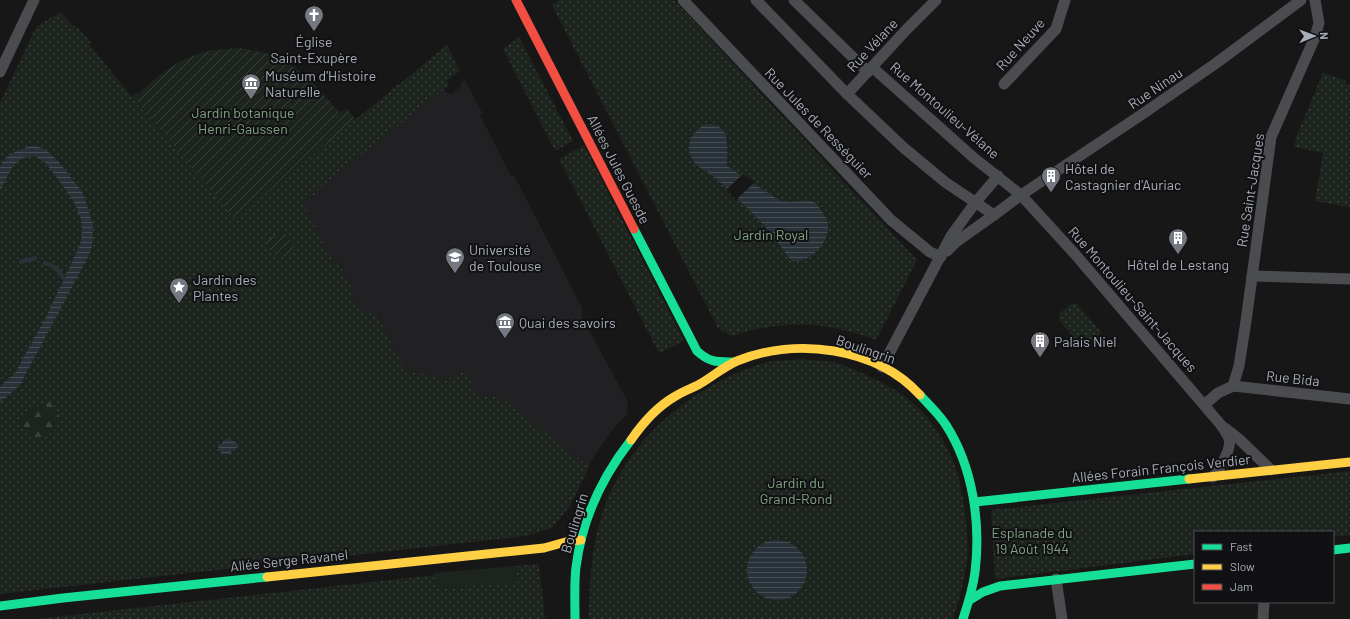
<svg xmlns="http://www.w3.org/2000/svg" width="1350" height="619" viewBox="0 0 1350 619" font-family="Barlow,sans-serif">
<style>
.built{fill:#212123}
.grass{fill:url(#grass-dots)}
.forest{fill:url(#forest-firs)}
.garden{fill:url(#garden-furrows)}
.pitch{fill:#1d241e}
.water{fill:url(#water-rules)}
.pier{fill:#171717}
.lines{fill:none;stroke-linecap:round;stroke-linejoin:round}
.stream{stroke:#2a3239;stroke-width:4}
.street{stroke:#4b4c50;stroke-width:11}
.fast{stroke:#16e098;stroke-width:9}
.slow{stroke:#ffcf43;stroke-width:9}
.jam{stroke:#f24e42;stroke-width:9}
.labels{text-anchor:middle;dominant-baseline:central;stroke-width:4;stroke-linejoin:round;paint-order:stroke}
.poi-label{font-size:14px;fill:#a8adb8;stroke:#111113;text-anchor:start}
.street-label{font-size:14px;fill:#a8adb8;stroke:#111113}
.park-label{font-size:14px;fill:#7fa381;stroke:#111113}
</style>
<defs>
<pattern id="grass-dots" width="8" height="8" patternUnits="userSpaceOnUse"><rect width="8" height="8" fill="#1d241e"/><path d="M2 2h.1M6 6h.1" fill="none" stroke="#3b413d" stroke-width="1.8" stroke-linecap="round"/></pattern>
<pattern id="forest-firs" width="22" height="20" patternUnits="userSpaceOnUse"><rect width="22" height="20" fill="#1d241e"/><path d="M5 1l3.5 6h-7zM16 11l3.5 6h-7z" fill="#3b413d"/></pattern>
<pattern id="garden-furrows" width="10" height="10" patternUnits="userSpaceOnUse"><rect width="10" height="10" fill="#1d241e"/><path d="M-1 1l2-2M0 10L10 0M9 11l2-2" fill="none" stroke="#3b413d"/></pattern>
<pattern id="water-rules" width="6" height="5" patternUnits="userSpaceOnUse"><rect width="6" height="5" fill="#2a3239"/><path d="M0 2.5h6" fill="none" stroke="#464d54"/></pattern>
</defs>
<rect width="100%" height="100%" fill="#171717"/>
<!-- built -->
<polygon class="built" points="465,80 483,114 480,115 511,176 514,175 582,308 582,317 628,402 627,414 610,433 593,458 589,467 495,393 481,400 447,380 408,370 399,358 377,311 367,315 363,310 352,299 350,283 339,262 334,265 302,202 316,195 315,192 321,187 444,89 450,95 461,86 460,84"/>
<!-- grass -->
<g class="grass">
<path d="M559,0h115l243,260 -41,80c-50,-19 -92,-21 -144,-4l-14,-8 -166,-323z"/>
<polygon points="60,12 73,26 77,27 91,42 89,44 132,97 138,92 140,94 134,99 236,220 278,183 447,45 460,71 446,81 449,85 321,187 315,192 316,194 302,202 334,264 338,262 350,283 352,299 363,310 367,315 376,311 399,358 408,370 447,380 465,371 481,399 495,393 589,467 570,506 552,528 526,536 0,594 0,103 36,27"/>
<polygon points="519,37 573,141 555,151 503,49"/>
<polygon points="1323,73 1346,80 1345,84 1350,85 1350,207 1315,201 1323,153 1294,147 1296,137"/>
<polygon points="584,145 684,341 659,353 559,159"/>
<polygon points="1071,304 1077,304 1101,332 1099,339 1089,348 1081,347 1059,320 1059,314"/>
<path d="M803,359c12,2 26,1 37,5 6,2 13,5 19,8 21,9 40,18 57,34 16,14 29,36 37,55 10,23 16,74 14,99 -2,20 -8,40 -14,59h-364c0,-45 4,-95 26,-136 26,-50 72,-89 124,-111 11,-4 22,-9 34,-11 10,-1 20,-1 30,-2z"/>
<polygon points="1350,471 1350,535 1333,537 1333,532 1195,532 1195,554 995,579 991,510"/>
<polygon points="539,564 545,619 36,619 516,566"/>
</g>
<!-- forest -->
<path class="forest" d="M44,402l7,1 9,14c-2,13 -12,20 -24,24l-10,-7 -6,-12 11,-11z"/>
<!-- garden -->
<g class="garden">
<path d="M239,48c9,2 19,3 27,5 33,11 52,35 74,60l6,-5 10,12 -78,63 -42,38 -102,-123c23,-22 47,-43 80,-48 8,-1 17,-1 25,-2z"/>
<polygon points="283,229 296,247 279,260 265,243"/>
</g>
<!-- pitch -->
<polygon class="pitch" points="516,566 518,582 436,589 434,573"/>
<!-- water -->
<g class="water">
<path d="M708,124c24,1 19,24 19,42l52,34c3,1 6,2 9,2 8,0 21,-4 28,1 3,3 4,7 7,10 2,4 5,7 5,12 2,17 -18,38 -36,36 -8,-8 -14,-20 -22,-29 -16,-18 -34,-35 -52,-52 -10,-11 -22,-9 -28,-26 -5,-13 7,-27 18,-30z"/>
<path d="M34,145l12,5 12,11 25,32 10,32 -1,21 -3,9 -69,130 -20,17v-16l15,-13 32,-58 33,-70 2,-11 -1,-15 -8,-19 -27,-37 -11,-7 -13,2 -10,9 -12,24c0,-7 0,-16 0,-23 4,-14 21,-19 34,-23z"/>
<path d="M229,439l9,5 -1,4 -8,6c-6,1 -11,-2 -11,-9l4,-2 2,-3z"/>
<circle cx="777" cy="570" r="30"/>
</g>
<!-- pier -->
<polygon class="pier" points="743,174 755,182 736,200 726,190"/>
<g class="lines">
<!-- stream -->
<g class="stream">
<polyline points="21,262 35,258"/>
<polyline points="45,263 56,268 64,278"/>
</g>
<!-- street -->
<g class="street">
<polyline points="683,0 891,220 930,252 941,257"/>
<polyline points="756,0 847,94 904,148 945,182 994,215 1021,195 974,158 872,67"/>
<polyline points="794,0 868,72"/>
<polyline points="0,72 34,0"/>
<polyline points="1004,84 1056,29 1065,0"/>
<polyline points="847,94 907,29 936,0"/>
<polyline points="947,251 956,242 994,215"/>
<polyline points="1252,276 1350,279"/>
<polyline points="882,367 951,236 975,203 998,176"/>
<polyline points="1233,386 1239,366 1246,321 1271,137 1315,37 1319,23 1315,0"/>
<polyline points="1204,405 1218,393 1233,386 1350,399"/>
<polyline points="1225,428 1239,439 1271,470"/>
<path d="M1213,477c6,-7 19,-28 16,-38 -1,-5 -5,-9 -8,-14l-147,-172 -53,-58 120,-80 74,-51 86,-64"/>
<polyline points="1056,579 1062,619"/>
<polyline points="1263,619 1264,602"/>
</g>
<!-- fast -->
<g class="fast">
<path d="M634,229l63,122c13,12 20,11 37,11"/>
<path d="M920,395c9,10 19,19 26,30 27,42 35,98 29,147 -2,16 -7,32 -12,47"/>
<polyline points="975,502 1189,479"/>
<polyline points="1333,550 1350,548"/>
<polyline points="970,600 983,592 1000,586 1195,564"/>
<polyline points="0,606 63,598 267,577"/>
<path d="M575,619c0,-17 -1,-35 1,-52 6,-47 26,-90 55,-127"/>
</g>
<!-- slow -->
<g class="slow">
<path d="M631,440c11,-16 26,-33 43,-43 7,-5 16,-8 24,-12 13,-7 25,-18 39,-24 59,-24 139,-14 183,34"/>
<polyline points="1189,479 1350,462"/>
<polyline points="267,577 544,548 569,541 581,540"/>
</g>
<!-- jam -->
<polyline class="jam" points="516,0 634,229"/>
</g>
<!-- icons -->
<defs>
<symbol id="church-pin" viewBox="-11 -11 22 30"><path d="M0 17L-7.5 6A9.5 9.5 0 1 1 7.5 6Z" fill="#757880" stroke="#111113"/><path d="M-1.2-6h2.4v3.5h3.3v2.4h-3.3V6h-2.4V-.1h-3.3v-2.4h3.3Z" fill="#fff"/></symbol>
<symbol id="museum-pin" viewBox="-11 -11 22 30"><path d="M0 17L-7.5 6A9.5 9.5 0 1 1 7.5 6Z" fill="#757880" stroke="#111113"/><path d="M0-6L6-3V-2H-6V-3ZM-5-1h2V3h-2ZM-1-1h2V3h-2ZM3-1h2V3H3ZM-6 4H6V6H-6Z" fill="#fff"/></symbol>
<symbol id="building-pin" viewBox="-11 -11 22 30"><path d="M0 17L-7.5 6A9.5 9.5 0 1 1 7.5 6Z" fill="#757880" stroke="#111113"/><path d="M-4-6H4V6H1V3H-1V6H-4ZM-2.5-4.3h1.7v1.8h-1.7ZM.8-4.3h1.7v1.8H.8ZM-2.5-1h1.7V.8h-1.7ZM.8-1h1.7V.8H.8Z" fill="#fff"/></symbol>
<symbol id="university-pin" viewBox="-11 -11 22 30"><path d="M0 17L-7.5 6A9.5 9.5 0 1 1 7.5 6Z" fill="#757880" stroke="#111113"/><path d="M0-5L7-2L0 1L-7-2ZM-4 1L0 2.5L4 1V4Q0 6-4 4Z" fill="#fff"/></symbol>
<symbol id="sight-pin" viewBox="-11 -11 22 30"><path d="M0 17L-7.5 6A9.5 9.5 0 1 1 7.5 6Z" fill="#757880" stroke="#111113"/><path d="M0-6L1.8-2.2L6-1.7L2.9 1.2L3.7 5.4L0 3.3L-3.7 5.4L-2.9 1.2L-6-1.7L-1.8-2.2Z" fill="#fff"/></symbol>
</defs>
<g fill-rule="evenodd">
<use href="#church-pin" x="303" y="4" width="22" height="30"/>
<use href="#museum-pin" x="240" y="72" width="22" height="30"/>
<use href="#building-pin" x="1040" y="165" width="22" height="30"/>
<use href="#building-pin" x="1167" y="227" width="22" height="30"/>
<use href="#university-pin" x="444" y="246" width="22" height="30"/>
<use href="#sight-pin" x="168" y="276" width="22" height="30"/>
<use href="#museum-pin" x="494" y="311" width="22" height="30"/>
<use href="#building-pin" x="1029" y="330" width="22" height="30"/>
</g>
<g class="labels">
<!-- poi labels -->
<g class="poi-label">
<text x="314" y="41" text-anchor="middle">Église<tspan x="314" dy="16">Saint-Exupère</tspan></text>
<text x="265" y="75">Muséum d'Histoire<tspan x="265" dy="16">Naturelle</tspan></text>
<text x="1065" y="168">Hôtel de<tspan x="1065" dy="16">Castagnier d'Auriac</tspan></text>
<text x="469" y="249">Université<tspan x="469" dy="16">de Toulouse</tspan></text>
<text x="1178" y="264" text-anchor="middle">Hôtel de Lestang</text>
<text x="193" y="279">Jardin des<tspan x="193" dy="16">Plantes</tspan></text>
<text x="519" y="322">Quai des savoirs</text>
<text x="1054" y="341">Palais Niel</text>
</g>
<!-- street labels -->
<g class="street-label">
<text transform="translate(1020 44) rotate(-48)">Rue Neuve</text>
<text transform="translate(872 45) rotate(-47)">Rue Vélane</text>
<text transform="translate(1155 88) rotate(-34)">Rue Ninau</text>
<text transform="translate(945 110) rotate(41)">Rue Montoulieu-Vélane</text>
<text transform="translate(819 123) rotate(46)">Rue Jules de Rességuier</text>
<text transform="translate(619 169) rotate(63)">Allées Jules Guesde</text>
<text transform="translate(1250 190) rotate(-81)">Rue Saint-Jacques</text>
<text transform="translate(1133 299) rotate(49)">Rue Montoulieu-Saint-Jacques</text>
<text transform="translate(866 349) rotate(19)">Boulingrin</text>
<text transform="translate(1293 378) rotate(6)">Rue Bida</text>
<text transform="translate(1161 468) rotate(-6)">Allées Forain François Verdier</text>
<text transform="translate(574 523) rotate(-73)">Boulingrin</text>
<text transform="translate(289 560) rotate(-6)">Allée Serge Ravanel</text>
</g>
<!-- park labels -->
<g class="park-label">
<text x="243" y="112">Jardin botanique<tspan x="243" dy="16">Henri-Gaussen</tspan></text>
<text x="771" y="234">Jardin Royal</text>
<text x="796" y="482">Jardin du<tspan x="796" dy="16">Grand-Rond</tspan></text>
<text x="1032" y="532">Esplanade du<tspan x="1032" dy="16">19 Août 1944</tspan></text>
</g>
</g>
<!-- legend -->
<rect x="1194" y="531" width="140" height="72" fill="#111113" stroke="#4d4f55"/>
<rect x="1202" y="544" width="20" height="6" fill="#16e098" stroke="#4d4f55"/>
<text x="1230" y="551" font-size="12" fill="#a8adb8">Fast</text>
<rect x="1202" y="564" width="20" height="6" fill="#ffcf43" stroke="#4d4f55"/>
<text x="1230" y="571" font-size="12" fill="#a8adb8">Slow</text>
<rect x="1202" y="584" width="20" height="6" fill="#f24e42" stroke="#4d4f55"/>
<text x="1230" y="591" font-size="12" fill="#a8adb8">Jam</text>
<!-- north arrow -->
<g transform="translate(1314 36) rotate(89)" stroke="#111113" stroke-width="3" paint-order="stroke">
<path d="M0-3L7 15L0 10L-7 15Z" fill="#a8adb8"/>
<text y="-6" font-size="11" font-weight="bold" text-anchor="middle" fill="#a8adb8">N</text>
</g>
</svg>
